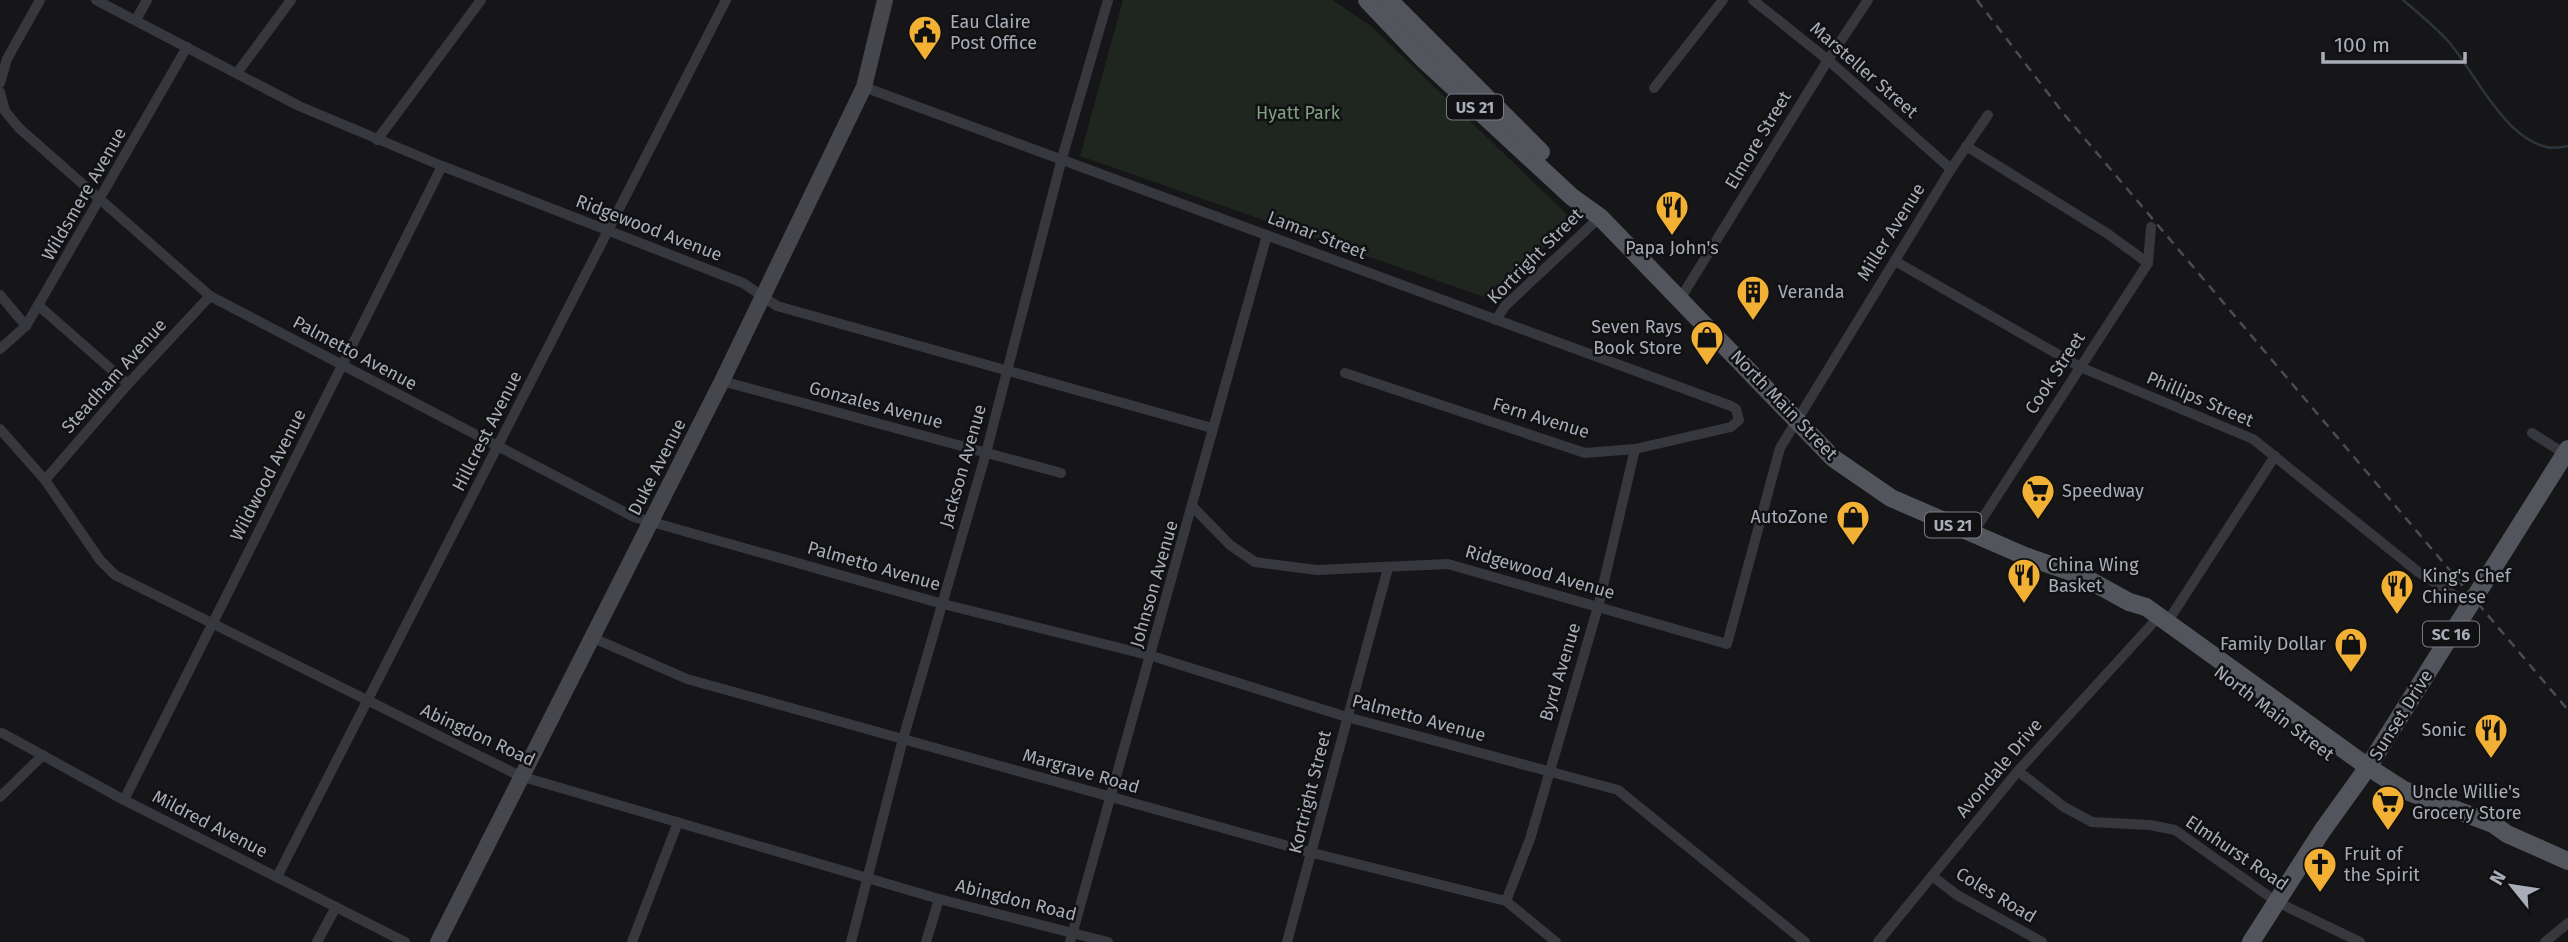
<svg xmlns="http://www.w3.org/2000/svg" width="2568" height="942" viewBox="0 0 2568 942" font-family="'Fira Sans',sans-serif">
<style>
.green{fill:#1e261f}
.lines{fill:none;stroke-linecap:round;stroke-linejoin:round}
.stream{stroke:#2c353c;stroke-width:2.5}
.street{stroke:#37383d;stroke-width:10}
.secondary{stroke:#45474d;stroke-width:16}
.primary{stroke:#53555c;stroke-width:18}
.rail{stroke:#4a4c52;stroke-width:2.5;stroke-dasharray:9 7;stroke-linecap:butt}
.labels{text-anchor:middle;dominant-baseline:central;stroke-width:5;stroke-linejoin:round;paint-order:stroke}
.shield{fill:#111113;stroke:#7b7e86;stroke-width:2}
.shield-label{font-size:16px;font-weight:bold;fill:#a8adb8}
.poi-label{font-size:18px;fill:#a8adb8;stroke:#111113;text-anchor:start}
.street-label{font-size:18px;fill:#a8adb8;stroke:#111113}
.park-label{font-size:18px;fill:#7fa381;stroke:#111113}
</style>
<rect width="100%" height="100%" fill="#161618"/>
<!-- green -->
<polygon class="green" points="1123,0 1333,0 1372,27 1573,220 1490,299 1080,156"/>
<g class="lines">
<!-- stream -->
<path class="stream" d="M2403,0c15,13 31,26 45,41 28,31 66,121 120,105"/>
<!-- street -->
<g class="street">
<polyline points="96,0 299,106 442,166 743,283 777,306 1212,428"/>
<polyline points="1753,0 1828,60 1951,169"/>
<polyline points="136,20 147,0"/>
<polyline points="237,73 291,0"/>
<polyline points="0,83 7,59 40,0"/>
<polyline points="864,87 1731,406 1736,409 1739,420 1731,427 1635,449 1585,453 1345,373"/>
<polyline points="1654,88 1723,0"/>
<polyline points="0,92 5,111 19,128 210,296 634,517 943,604 1152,656 1347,717 1618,790 1805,942"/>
<polyline points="377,140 481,0"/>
<polyline points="1966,146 2108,234 2148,263"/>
<polyline points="1895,261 2080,367 2253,439 2417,571 2469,605"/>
<polyline points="0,295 26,326"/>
<polyline points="1680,299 1828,60 1868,0"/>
<polyline points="39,306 128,384"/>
<polyline points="1496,320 1505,306 1600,217"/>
<polyline points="0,349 26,326 187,47"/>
<polyline points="722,381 1061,473"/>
<polyline points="0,429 45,480 100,560 115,575 520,776 939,899 1108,942"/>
<polyline points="2532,433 2568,456"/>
<polyline points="45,480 128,384 210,296"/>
<polyline points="1193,507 1230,545 1255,562 1317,570 1448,564 1727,644 1780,448 1951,169 1988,115"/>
<polyline points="1973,533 2148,263 2151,227"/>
<polyline points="2168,621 2275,456"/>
<polyline points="591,637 687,679 1313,853 1506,901 1556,942"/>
<polyline points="2,733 124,800 405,942"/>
<polyline points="2018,771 2064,807 2092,822 2150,825 2175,830 2277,902 2360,942"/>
<polyline points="0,797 43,755"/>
<polyline points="124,800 442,166"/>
<polyline points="1932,876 1957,895 2042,942"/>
<polyline points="277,877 726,0"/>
<polyline points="1506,901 1530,839 1598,607 1635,449"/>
<polyline points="317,942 336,907"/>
<polyline points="632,942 678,822"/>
<polyline points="851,942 903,739 986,453 1062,158 1108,0"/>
<polyline points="926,942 939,899"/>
<polyline points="1070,942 1267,235"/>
<polyline points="1287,942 1388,568"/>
<polyline points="1878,942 2018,771 2153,623"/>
<polyline points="2545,942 2568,923"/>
</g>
<!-- secondary -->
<polyline class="secondary" points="438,942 722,381 864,87 885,0"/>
<!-- primary -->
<g class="primary">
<polyline points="1367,0 1424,60 1572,197 1600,217 1833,458 1891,498 2025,556 2080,575 2129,602 2146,607 2368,767 2404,790 2493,824 2507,834 2568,861"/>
<polyline points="1389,0 1541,152"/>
<polyline points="2251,942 2322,831 2368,767 2568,449"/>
</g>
<!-- rail -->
<polyline class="rail" points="1977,0 2063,113 2568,710"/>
</g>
<!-- icons -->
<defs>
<symbol id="civic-pin" viewBox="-11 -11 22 30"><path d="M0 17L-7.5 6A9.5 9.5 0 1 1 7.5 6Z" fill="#f2b134" stroke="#111113"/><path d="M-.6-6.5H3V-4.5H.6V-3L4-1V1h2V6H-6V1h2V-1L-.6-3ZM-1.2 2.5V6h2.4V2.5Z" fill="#111"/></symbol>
<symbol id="restaurant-pin" viewBox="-11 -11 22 30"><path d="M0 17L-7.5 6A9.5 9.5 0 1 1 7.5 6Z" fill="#f2b134" stroke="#111113"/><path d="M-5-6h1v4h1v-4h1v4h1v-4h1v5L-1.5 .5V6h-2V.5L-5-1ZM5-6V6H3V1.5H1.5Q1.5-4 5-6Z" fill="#111"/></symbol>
<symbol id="building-pin" viewBox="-11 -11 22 30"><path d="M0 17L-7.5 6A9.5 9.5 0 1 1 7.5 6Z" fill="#f2b134" stroke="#111113"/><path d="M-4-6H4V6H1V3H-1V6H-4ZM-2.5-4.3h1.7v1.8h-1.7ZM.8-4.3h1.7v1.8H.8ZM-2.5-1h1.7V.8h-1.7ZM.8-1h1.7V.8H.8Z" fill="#111"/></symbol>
<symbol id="shop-pin" viewBox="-11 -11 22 30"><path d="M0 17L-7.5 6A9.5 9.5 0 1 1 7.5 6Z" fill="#f2b134" stroke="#111113"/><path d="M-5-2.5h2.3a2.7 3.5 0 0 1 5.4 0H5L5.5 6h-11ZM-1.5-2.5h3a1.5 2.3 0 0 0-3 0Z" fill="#111"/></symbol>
<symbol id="supermarket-pin" viewBox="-11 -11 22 30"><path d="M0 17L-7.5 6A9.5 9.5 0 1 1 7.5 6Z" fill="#f2b134" stroke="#111113"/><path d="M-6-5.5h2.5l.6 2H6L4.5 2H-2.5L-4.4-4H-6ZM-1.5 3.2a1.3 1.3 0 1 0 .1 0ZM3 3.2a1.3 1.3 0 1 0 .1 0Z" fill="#111"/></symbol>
<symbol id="church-pin" viewBox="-11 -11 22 30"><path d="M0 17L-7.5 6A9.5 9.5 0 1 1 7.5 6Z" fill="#f2b134" stroke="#111113"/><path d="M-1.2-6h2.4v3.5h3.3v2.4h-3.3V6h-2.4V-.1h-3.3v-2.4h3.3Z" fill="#111"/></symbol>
</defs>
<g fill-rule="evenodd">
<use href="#civic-pin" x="906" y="13" width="38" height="52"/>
<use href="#restaurant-pin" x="1653" y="188" width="38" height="52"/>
<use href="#building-pin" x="1734" y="273" width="38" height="52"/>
<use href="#shop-pin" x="1688" y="318" width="38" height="52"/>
<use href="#supermarket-pin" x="2019" y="472" width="38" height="52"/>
<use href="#shop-pin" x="1834" y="498" width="38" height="52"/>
<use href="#restaurant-pin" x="2005" y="556" width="38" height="52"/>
<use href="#restaurant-pin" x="2378" y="567" width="38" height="52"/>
<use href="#shop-pin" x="2332" y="625" width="38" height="52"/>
<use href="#restaurant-pin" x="2472" y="711" width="38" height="52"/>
<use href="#supermarket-pin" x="2369" y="783" width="38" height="52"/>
<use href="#church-pin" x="2301" y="845" width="38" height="52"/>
</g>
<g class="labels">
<!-- shield labels -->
<g class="shield">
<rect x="1447" y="94.5" width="56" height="25" rx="5"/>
<rect x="1925" y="512.5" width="56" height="25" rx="5"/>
<rect x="2423" y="621.5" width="56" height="25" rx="5"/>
</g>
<g class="shield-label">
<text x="1475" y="107">US 21</text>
<text x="1953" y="525">US 21</text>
<text x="2451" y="634">SC 16</text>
</g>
<!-- poi labels -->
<g class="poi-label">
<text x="950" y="22">Eau Claire<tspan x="950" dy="21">Post Office</tspan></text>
<text x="1672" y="248" text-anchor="middle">Papa John's</text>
<text x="1778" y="292">Veranda</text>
<text x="1682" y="327" text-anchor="end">Seven Rays<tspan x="1682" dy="21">Book Store</tspan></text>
<text x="2062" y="491">Speedway</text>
<text x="1828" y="517" text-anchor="end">AutoZone</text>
<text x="2048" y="565">China Wing<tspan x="2048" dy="21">Basket</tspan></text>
<text x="2422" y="576">King's Chef<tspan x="2422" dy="21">Chinese</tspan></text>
<text x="2326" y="644" text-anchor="end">Family Dollar</text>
<text x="2466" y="730" text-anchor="end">Sonic</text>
<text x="2412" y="792">Uncle Willie's<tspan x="2412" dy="21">Grocery Store</tspan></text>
<text x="2344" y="854">Fruit of<tspan x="2344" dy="21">the Spirit</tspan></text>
</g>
<!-- street labels -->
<g class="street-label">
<text transform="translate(1864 70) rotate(41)">Marsteller Street</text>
<text transform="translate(1758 140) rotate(-59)">Elmore Street</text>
<text transform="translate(84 194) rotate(-60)">Wildsmere Avenue</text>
<text transform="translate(649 228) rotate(21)">Ridgewood Avenue</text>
<text transform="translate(1891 232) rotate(-58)">Miller Avenue</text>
<text transform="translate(1317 235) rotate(21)">Lamar Street</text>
<text transform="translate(1535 256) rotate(-45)">Kortright Street</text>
<text transform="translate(355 353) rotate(28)">Palmetto Avenue</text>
<text transform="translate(2055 373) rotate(-57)">Cook Street</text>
<text transform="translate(114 376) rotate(-48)">Steadham Avenue</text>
<text transform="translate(2200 399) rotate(23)">Phillips Street</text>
<text transform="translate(876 405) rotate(15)">Gonzales Avenue</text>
<text transform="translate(1784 405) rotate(46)">North Main Street</text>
<text transform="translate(1541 418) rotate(17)">Fern Avenue</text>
<text transform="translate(487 431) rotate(-63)">Hillcrest Avenue</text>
<text transform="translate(963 466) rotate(-74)">Jackson Avenue</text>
<text transform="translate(657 467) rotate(-63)">Duke Avenue</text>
<text transform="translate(268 475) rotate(-63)">Wildwood Avenue</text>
<text transform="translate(874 566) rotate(16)">Palmetto Avenue</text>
<text transform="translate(1540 572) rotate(16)">Ridgewood Avenue</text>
<text transform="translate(1154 584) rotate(-74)">Johnson Avenue</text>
<text transform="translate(1560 672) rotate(-73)">Byrd Avenue</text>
<text transform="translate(2274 713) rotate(37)">North Main Street</text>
<text transform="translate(2401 715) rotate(-58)">Sunset Drive</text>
<text transform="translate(1419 718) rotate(15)">Palmetto Avenue</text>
<text transform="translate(478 735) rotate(25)">Abingdon Road</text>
<text transform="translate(1999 768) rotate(-50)">Avondale Drive</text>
<text transform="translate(1081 771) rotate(16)">Margrave Road</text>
<text transform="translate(1310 792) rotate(-76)">Kortright Street</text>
<text transform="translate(210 824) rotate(27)">Mildred Avenue</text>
<text transform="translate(2237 853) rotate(34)">Elmhurst Road</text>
<text transform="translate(1996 895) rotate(31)">Coles Road</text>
<text transform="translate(1016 900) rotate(14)">Abingdon Road</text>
</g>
<!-- park labels -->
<g class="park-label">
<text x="1298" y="113">Hyatt Park</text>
</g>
</g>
<!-- north arrow -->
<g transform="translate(2512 886) rotate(300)" stroke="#111113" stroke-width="5" paint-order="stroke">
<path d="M0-5L12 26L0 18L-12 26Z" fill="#a8adb8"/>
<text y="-10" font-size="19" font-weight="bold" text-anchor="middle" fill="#a8adb8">N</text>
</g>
<!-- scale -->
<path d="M2323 52v10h142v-10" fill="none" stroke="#a8adb8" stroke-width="3.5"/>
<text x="2334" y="52" font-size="21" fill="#a8adb8" stroke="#111113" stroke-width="5" paint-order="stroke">100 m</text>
</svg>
